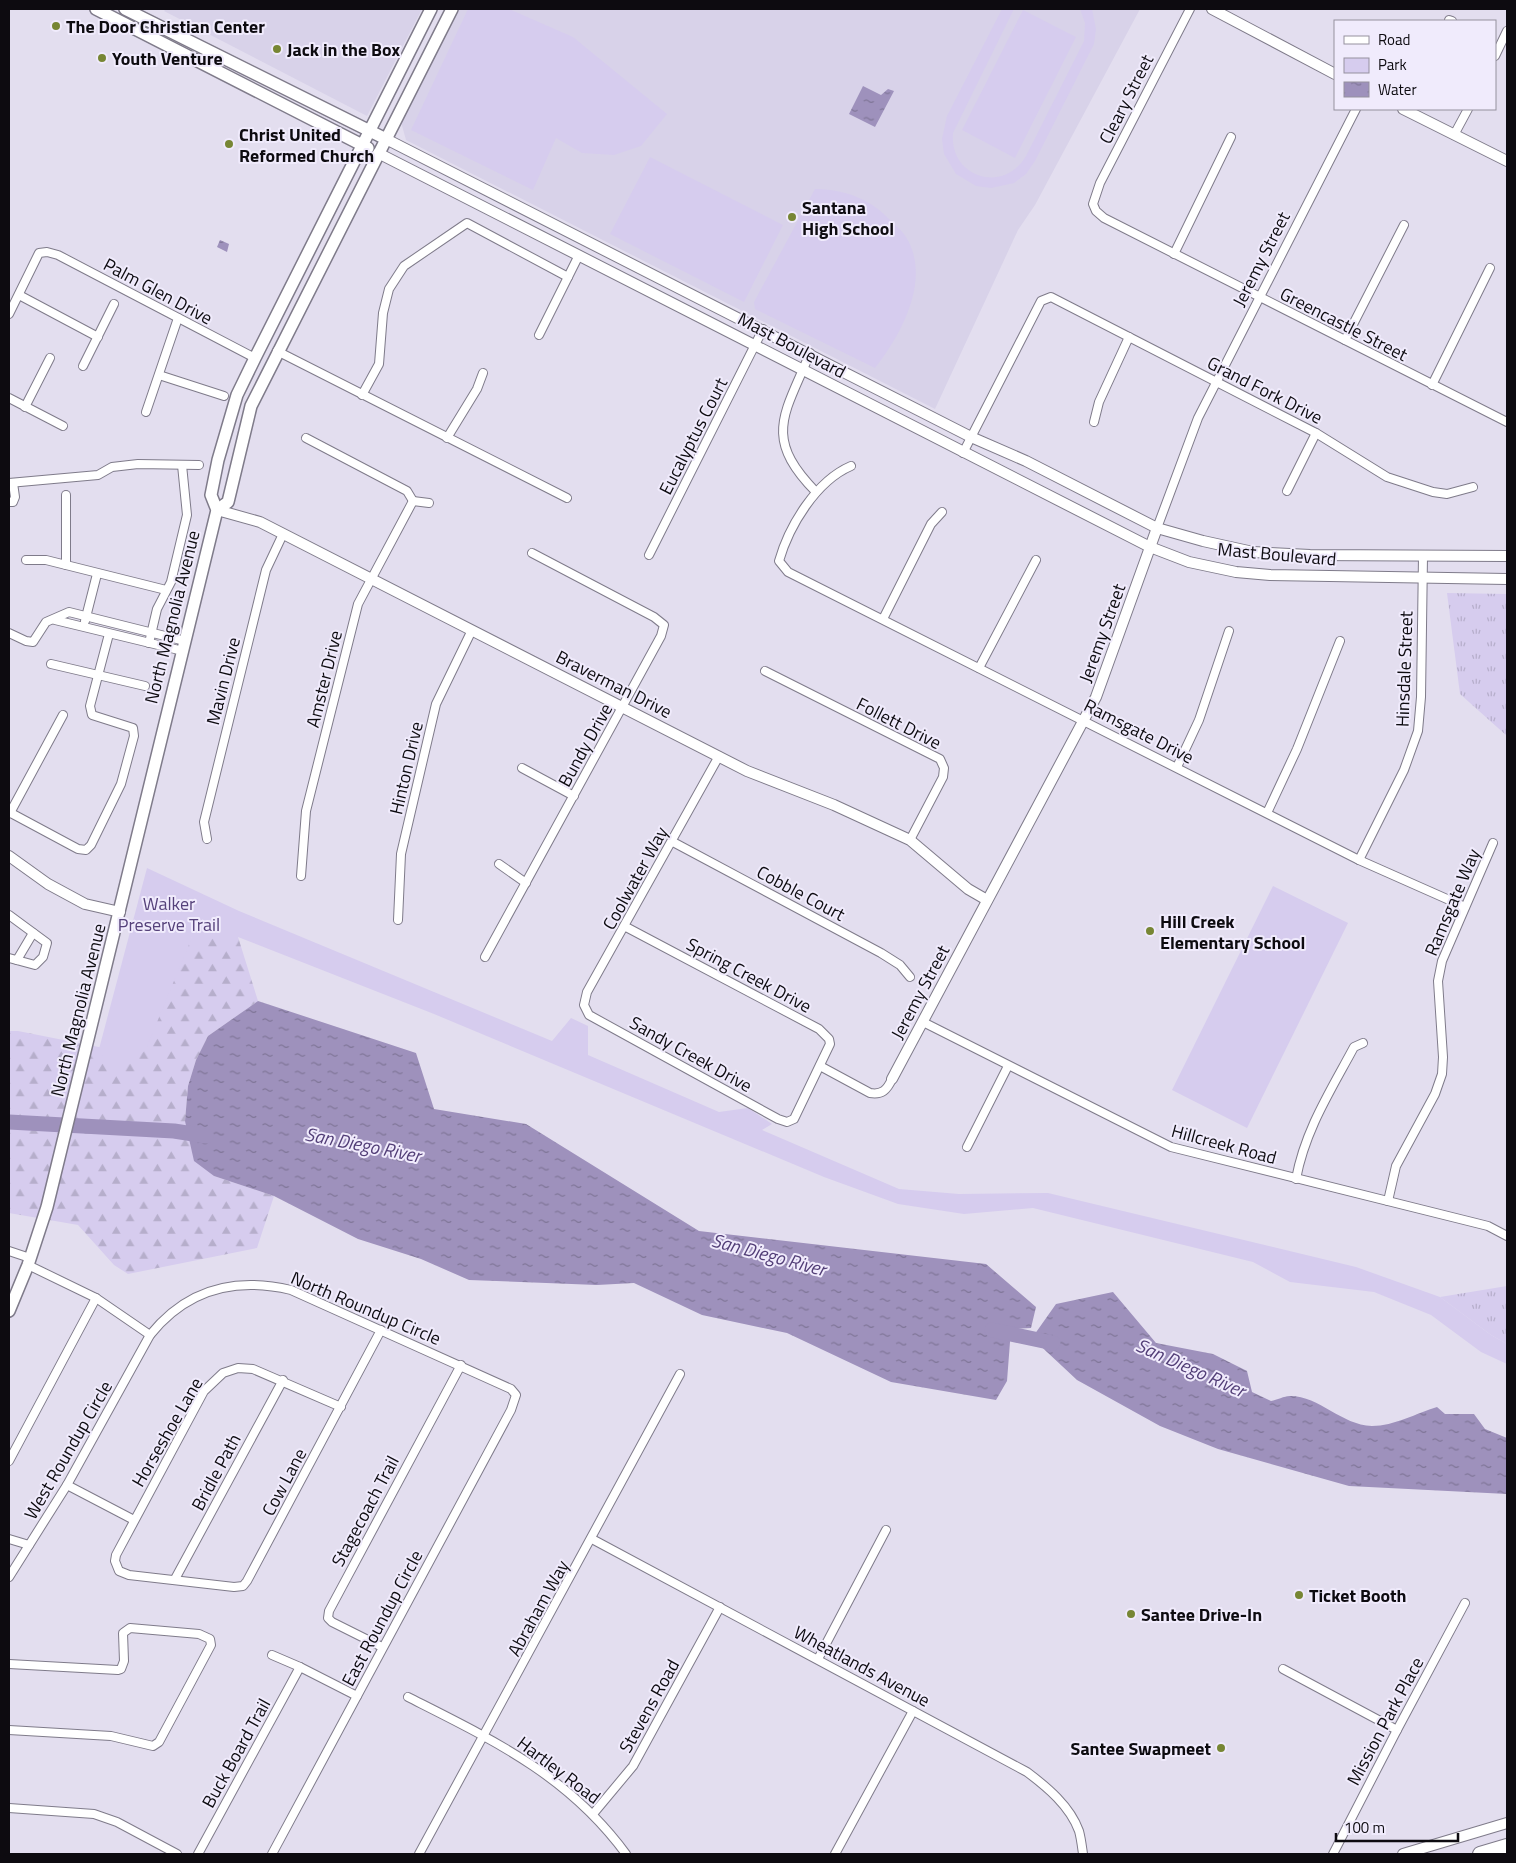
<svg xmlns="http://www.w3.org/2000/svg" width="1516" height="1863" viewBox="0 0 1516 1863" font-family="'Titillium Web',sans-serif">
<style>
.built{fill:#d8d2e9}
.grass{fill:url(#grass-tufts)}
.forest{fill:url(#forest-firs)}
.park{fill:#d6ccee}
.water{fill:url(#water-ripples)}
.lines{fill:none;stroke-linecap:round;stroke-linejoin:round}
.river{stroke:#9e91bc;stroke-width:15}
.minor-casing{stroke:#7f7b8a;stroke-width:10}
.tertiary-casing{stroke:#7f7b8a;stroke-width:12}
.secondary-casing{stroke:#7f7b8a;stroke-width:14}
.motorway-casing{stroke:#7f7b8a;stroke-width:16}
.minor{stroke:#fff;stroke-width:8}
.tertiary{stroke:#fff;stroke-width:10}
.secondary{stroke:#fff;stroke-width:11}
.motorway{stroke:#fff;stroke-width:14}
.poi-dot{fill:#778634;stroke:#f0ebfc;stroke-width:2}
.labels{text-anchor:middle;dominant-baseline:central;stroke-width:4;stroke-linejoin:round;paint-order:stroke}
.poi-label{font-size:18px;font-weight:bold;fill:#0d0b10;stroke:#f0ebfc;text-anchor:start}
.street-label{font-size:18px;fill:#0d0b10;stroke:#f0ebfc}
.park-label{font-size:18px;fill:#55417a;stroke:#f0ebfc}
.water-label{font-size:19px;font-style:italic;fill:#523e77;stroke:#f0ebfc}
</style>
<defs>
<pattern id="grass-tufts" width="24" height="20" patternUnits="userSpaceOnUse" patternTransform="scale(1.25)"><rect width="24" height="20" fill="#d6ccee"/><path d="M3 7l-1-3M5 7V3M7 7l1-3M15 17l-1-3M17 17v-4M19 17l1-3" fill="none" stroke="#b6aecb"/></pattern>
<pattern id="forest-firs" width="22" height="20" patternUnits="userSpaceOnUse" patternTransform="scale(1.25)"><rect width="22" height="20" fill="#d6ccee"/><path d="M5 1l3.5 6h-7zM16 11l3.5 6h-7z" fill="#b6aecb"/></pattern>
<pattern id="water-ripples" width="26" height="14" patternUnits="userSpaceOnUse" patternTransform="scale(1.25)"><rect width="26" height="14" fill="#9e91bc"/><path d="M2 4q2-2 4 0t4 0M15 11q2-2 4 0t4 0" fill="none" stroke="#7f7597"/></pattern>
</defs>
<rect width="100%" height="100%" fill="#e3deef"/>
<!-- built -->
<g class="built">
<polygon points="166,9 422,9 367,116 164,11"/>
<polygon points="459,9 1140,9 1035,205 1018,230 935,409 406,140 401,122"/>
</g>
<!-- grass -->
<g class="grass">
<polygon points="1447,593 1507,594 1507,736 1460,694"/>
<polygon points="1507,1286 1507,1344 1491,1335 1440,1297"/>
</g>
<!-- forest -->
<polygon class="forest" points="192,937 238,937 258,1001 208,1036 196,1060 188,1086 185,1121 214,1176 274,1196 257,1248 128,1274 114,1265 78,1225 9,1213 9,1031 18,1031 129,1053"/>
<!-- park -->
<g class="park">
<polygon points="468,9 509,9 573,37 667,114 641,146 614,155 582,153 556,138 533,190 411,130"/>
<path d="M1002,9h12l-61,124c-4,44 50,62 73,23l58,-115 1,-18 -5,-14h12l4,20 -2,15 -59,117 -9,13 -12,9 -23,5 -15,-2 -20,-12 -12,-20 -2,-15 5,-23z"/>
<polygon points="1023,10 1076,37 1015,158 962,130"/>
<polygon points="650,157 783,225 744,302 610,234"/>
<path d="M815,189c27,0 54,9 73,29 6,6 14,12 18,19 26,42 -5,98 -31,131l-120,-59 -1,-7z"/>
<polygon points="147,868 239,911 552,1041 571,1018 588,1026 588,1055 719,1112 748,1108 772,1124 762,1130 899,1189 959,1194 1048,1193 1356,1267 1440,1297 1491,1335 1507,1344 1507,1364 1481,1352 1431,1315 1374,1292 1290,1282 1253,1262 1033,1208 964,1214 898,1204 824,1177 434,1014 238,937 192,937 146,1049 134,1061 106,1061 99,1049"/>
<polygon points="1273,886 1348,923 1247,1128 1172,1090"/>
</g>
<!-- water -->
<g class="water">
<polygon points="863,86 881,95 888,89 894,91 875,127 849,114"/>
<polygon points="220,240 229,244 227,252 217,247"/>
<polygon points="258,1001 416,1053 434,1109 526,1124 699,1231 986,1264 1036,1307 1031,1328 1011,1329 1007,1381 996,1400 891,1382 787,1333 702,1315 634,1283 597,1285 469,1280 421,1259 358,1239 274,1196 214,1176 194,1161 185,1121 188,1086 196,1060 208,1036"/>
<path d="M1113,1292l43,51 57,11 34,17 5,21 19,9c6,-1 13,-5 19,-5 30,0 51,29 82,30 22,0 45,-13 65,-19l8,7h29l11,15 22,9v56l-158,-8 -131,-37 -58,-23 -83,-46 -45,-42 24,-34z"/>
</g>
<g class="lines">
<!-- river -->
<g class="river">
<polyline points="9,1122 174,1131 206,1136"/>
<polyline points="992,1330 1053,1343"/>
</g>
<defs>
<g id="minor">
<polyline points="1190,9 1100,183 1093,204 1096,211 1104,218 1507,422"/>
<polyline points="1449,20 1452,21"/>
<polyline points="1495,56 1507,31"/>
<polyline points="1454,135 1468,109"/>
<polyline points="1174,254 1231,137"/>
<polyline points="568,277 579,255"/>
<polyline points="19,295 98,337"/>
<polyline points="9,314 39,253 47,252 58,255 255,358"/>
<polyline points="1345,340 1404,225"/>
<polyline points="277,351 567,498"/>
<path d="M810,353c-25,61 -48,84 6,139"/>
<polyline points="83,366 114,304"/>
<polyline points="159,375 224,396"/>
<polyline points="1432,385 1490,268"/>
<polyline points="362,395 379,364 383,313 389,289 404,266 467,223 568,277 539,335"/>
<polyline points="9,398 63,426"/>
<polyline points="25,407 50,358"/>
<polyline points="146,412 178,318"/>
<polyline points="1094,422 1099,402 1129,337"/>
<polyline points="306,438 407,491 413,501"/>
<polyline points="447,438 477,389 483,373"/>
<polyline points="963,453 1041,301 1051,297 1316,433 1387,477 1433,492 1447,494 1473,487"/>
<path d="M851,466c-35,15 -62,60 -72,95l9,11 571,288 106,47"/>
<polyline points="9,483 98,475 112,467 138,464 199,465"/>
<polyline points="1287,491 1316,433"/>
<polyline points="66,495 66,565"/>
<polyline points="413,501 429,503"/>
<polyline points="9,502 13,502 15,497 13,483"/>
<polyline points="1157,528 1198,418 1356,109"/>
<polyline points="649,555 763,329"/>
<polyline points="26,560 46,560 166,590"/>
<polyline points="883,619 931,524 942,512"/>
<polyline points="55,620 183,651"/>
<polyline points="85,621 97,574"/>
<polyline points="9,633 26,641 33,642 46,622 69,612 185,641"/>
<polyline points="149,643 157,609 171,582 187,515 182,465"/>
<polyline points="51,664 145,686"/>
<polyline points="979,668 1036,560"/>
<polyline points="765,671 940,759 944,768 943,777 910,840"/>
<polyline points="1177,767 1199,720 1229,631"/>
<polyline points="522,768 574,796"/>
<polyline points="9,812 78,849 86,850 91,845 121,784 134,736 133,728 92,715 90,706 109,634"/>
<polyline points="10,813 63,715"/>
<polyline points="1267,813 1297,749 1340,641"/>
<polyline points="207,839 204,822 266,570 283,534"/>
<polyline points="673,842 881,953 900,965 910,977"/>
<polyline points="1359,860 1404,770 1418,731 1421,697 1423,556"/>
<polyline points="499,864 526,883"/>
<polyline points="301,876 306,811 358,604 413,501"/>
<polyline points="9,915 47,943 43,957 35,965 9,958"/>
<polyline points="398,920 401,854 436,704 472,630"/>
<polyline points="626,927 819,1029 829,1039 830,1044 794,1119 787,1122 778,1119 589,1015 584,1005 587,992 719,756"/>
<polyline points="485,957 661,636 664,625 654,617 532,553"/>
<polyline points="17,960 33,933"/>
<polyline points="923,1022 1171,1147 1488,1226 1507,1236"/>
<path d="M820,1066l50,27c12,2 17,-3 22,-14"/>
<polyline points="967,1147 1008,1066"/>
<path d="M1296,1179c9,-49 35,-89 58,-132l9,-4"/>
<polyline points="1388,1201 1396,1166 1435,1094 1442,1074 1443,1057 1438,981 1442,961 1493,843"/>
<polyline points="9,1251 30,1258"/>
<polyline points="28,1265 96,1298 150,1335"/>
<polyline points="341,1407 253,1369 238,1368 223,1373 204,1391 116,1555 115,1561 119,1571 129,1575 234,1587 243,1586 247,1581 381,1330"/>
<polyline points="9,1461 96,1298"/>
<polyline points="67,1485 134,1520"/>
<polyline points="9,1539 29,1545"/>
<path d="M592,1539l435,233c20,15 43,34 52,59 2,7 3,16 4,23"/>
<path d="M9,1577l58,-92 83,-150c37,-46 86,-58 141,-45l220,99 5,6 -5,15 -239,444"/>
<polyline points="175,1579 283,1380"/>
<polyline points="382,1647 332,1622 328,1618 329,1611 461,1365"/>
<polyline points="272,1655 300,1667 357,1696"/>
<polyline points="818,1659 886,1530"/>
<polyline points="9,1664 118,1670 121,1669 124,1661 123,1633 130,1628 199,1634 210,1639 211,1645 159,1742 153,1746 111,1736 9,1730"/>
<polyline points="1283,1669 1397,1730"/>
<path d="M408,1697c85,43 160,78 218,157"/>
<polyline points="9,1808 94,1814 117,1822 177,1854"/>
<polyline points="593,1814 633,1766 720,1607"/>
<polyline points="198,1854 300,1667"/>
<polyline points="419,1854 680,1374"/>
<polyline points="835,1854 913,1711"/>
<polyline points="1333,1854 1397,1730 1465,1603"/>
</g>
<g id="tertiary">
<polyline points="1212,9 1335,74"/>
<polyline points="1403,109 1507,161"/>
<polyline points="386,139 971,437 1026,461 1157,528 1203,541 1253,552 1310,555 1507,556"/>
<polyline points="378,153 1150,547 1189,562 1236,572 1270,575 1507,579"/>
<polyline points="217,510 260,522 747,771 834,805 910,840 968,889 987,900"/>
<polyline points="9,856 48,884 85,904 120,912"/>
<polyline points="892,1079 1096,697 1157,528"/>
<polyline points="1403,1854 1507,1823"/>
</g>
<g id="secondary">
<polyline points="96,9 368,148"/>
<polyline points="125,9 386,139"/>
<polyline points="217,510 228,502 251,406 452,9"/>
<polyline points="9,1311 28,1265 47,1207 217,510 211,495 218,460 237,395 255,358 431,9"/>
</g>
<polyline id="motorway" points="1480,1854 1507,1846"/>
</defs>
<!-- minor casing -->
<use href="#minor" class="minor-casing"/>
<!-- tertiary casing -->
<use href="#tertiary" class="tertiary-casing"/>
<!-- secondary casing -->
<use href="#secondary" class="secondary-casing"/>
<!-- motorway casing -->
<use href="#motorway" class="motorway-casing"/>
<!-- minor -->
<use href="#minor" class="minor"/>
<!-- tertiary -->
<use href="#tertiary" class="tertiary"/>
<!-- secondary -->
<use href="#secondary" class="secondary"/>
<!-- motorway -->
<use href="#motorway" class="motorway"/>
</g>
<!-- markers -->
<g class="poi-dot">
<circle cx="56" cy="26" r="5"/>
<circle cx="277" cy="49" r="5"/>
<circle cx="102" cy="58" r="5"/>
<circle cx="229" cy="144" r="5"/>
<circle cx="792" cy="217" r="5"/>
<circle cx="1150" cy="931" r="5"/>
<circle cx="1299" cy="1595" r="5"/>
<circle cx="1131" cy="1614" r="5"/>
<circle cx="1221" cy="1748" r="5"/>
</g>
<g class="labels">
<!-- poi labels -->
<g class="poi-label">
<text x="66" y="26">The Door Christian Center</text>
<text x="287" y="49">Jack in the Box</text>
<text x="112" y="58">Youth Venture</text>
<text x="239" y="134">Christ United<tspan x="239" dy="21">Reformed Church</tspan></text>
<text x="802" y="207">Santana<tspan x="802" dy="21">High School</tspan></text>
<text x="1160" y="921">Hill Creek<tspan x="1160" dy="21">Elementary School</tspan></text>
<text x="1309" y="1595">Ticket Booth</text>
<text x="1141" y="1614">Santee Drive-In</text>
<text x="1211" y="1748" text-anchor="end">Santee Swapmeet</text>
</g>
<!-- street labels -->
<g class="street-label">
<text transform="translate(1126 99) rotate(-63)">Cleary Street</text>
<text transform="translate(1261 259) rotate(-63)">Jeremy Street</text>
<text transform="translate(158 291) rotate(28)">Palm Glen Drive</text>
<text transform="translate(1344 324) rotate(27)">Greencastle Street</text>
<text transform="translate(792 345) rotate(28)">Mast Boulevard</text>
<text transform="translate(1265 390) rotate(27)">Grand Fork Drive</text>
<text transform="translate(693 436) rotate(-63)">Eucalyptus Court</text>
<text transform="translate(1277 554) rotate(5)">Mast Boulevard</text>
<text transform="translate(172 617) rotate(-76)">North Magnolia Avenue</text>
<text transform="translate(1102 633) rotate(-70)">Jeremy Street</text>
<text transform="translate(1404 669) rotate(-88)">Hinsdale Street</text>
<text transform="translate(324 679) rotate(-76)">Amster Drive</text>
<text transform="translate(223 681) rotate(-76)">Mavin Drive</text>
<text transform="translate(614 684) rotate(27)">Braverman Drive</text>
<text transform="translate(899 723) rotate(27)">Follett Drive</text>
<text transform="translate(1139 731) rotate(27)">Ramsgate Drive</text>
<text transform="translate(585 745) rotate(-61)">Bundy Drive</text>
<text transform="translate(406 768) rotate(-77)">Hinton Drive</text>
<text transform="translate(635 878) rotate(-61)">Coolwater Way</text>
<text transform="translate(801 893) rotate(28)">Cobble Court</text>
<text transform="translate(1452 902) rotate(-67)">Ramsgate Way</text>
<text transform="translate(749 975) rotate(28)">Spring Creek Drive</text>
<text transform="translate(920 992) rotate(-62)">Jeremy Street</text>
<text transform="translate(78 1010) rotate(-76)">North Magnolia Avenue</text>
<text transform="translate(691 1054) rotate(29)">Sandy Creek Drive</text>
<text transform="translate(1224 1144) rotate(15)">Hillcreek Road</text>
<text transform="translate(366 1308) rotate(23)">North Roundup Circle</text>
<text transform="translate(167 1432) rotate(-60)">Horseshoe Lane</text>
<text transform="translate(68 1450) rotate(-60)">West Roundup Circle</text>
<text transform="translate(216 1472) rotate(-62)">Bridle Path</text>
<text transform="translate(284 1482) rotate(-62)">Cow Lane</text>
<text transform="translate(365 1511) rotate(-62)">Stagecoach Trail</text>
<text transform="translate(538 1608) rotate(-61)">Abraham Way</text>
<text transform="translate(382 1618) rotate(-62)">East Roundup Circle</text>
<text transform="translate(862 1666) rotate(28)">Wheatlands Avenue</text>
<text transform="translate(649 1706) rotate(-61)">Stevens Road</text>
<text transform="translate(1385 1721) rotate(-62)">Mission Park Place</text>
<text transform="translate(236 1753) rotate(-61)">Buck Board Trail</text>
<text transform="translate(559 1770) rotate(37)">Hartley Road</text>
</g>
<!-- park labels -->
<g class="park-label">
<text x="169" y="903">Walker<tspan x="169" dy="21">Preserve Trail</tspan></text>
</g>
<!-- water labels -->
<g class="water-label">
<text transform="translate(363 1144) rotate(11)">San Diego River</text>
<text transform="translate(769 1254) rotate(15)">San Diego River</text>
<text transform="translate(1191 1367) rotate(24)">San Diego River</text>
</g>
</g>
<!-- border -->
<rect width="1516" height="1863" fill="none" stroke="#0d0b10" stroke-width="20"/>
<!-- legend -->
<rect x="1334" y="20" width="162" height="90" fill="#f0ebfc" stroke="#95919e"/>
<rect x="1344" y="36" width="25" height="8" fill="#ffffff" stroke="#95919e"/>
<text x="1378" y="45" font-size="15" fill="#0d0b10">Road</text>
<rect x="1344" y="58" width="25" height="15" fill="#d6ccee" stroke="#95919e"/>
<text x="1378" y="70" font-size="15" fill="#0d0b10">Park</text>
<rect x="1344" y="82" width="25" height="15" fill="url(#water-ripples)" stroke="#95919e"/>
<text x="1378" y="95" font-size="15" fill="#0d0b10">Water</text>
<!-- scale -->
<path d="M1336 1833v8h122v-8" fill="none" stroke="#0d0b10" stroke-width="2.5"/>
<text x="1344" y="1833" font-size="15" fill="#0d0b10" stroke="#f0ebfc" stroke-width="4" paint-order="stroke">100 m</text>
</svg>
